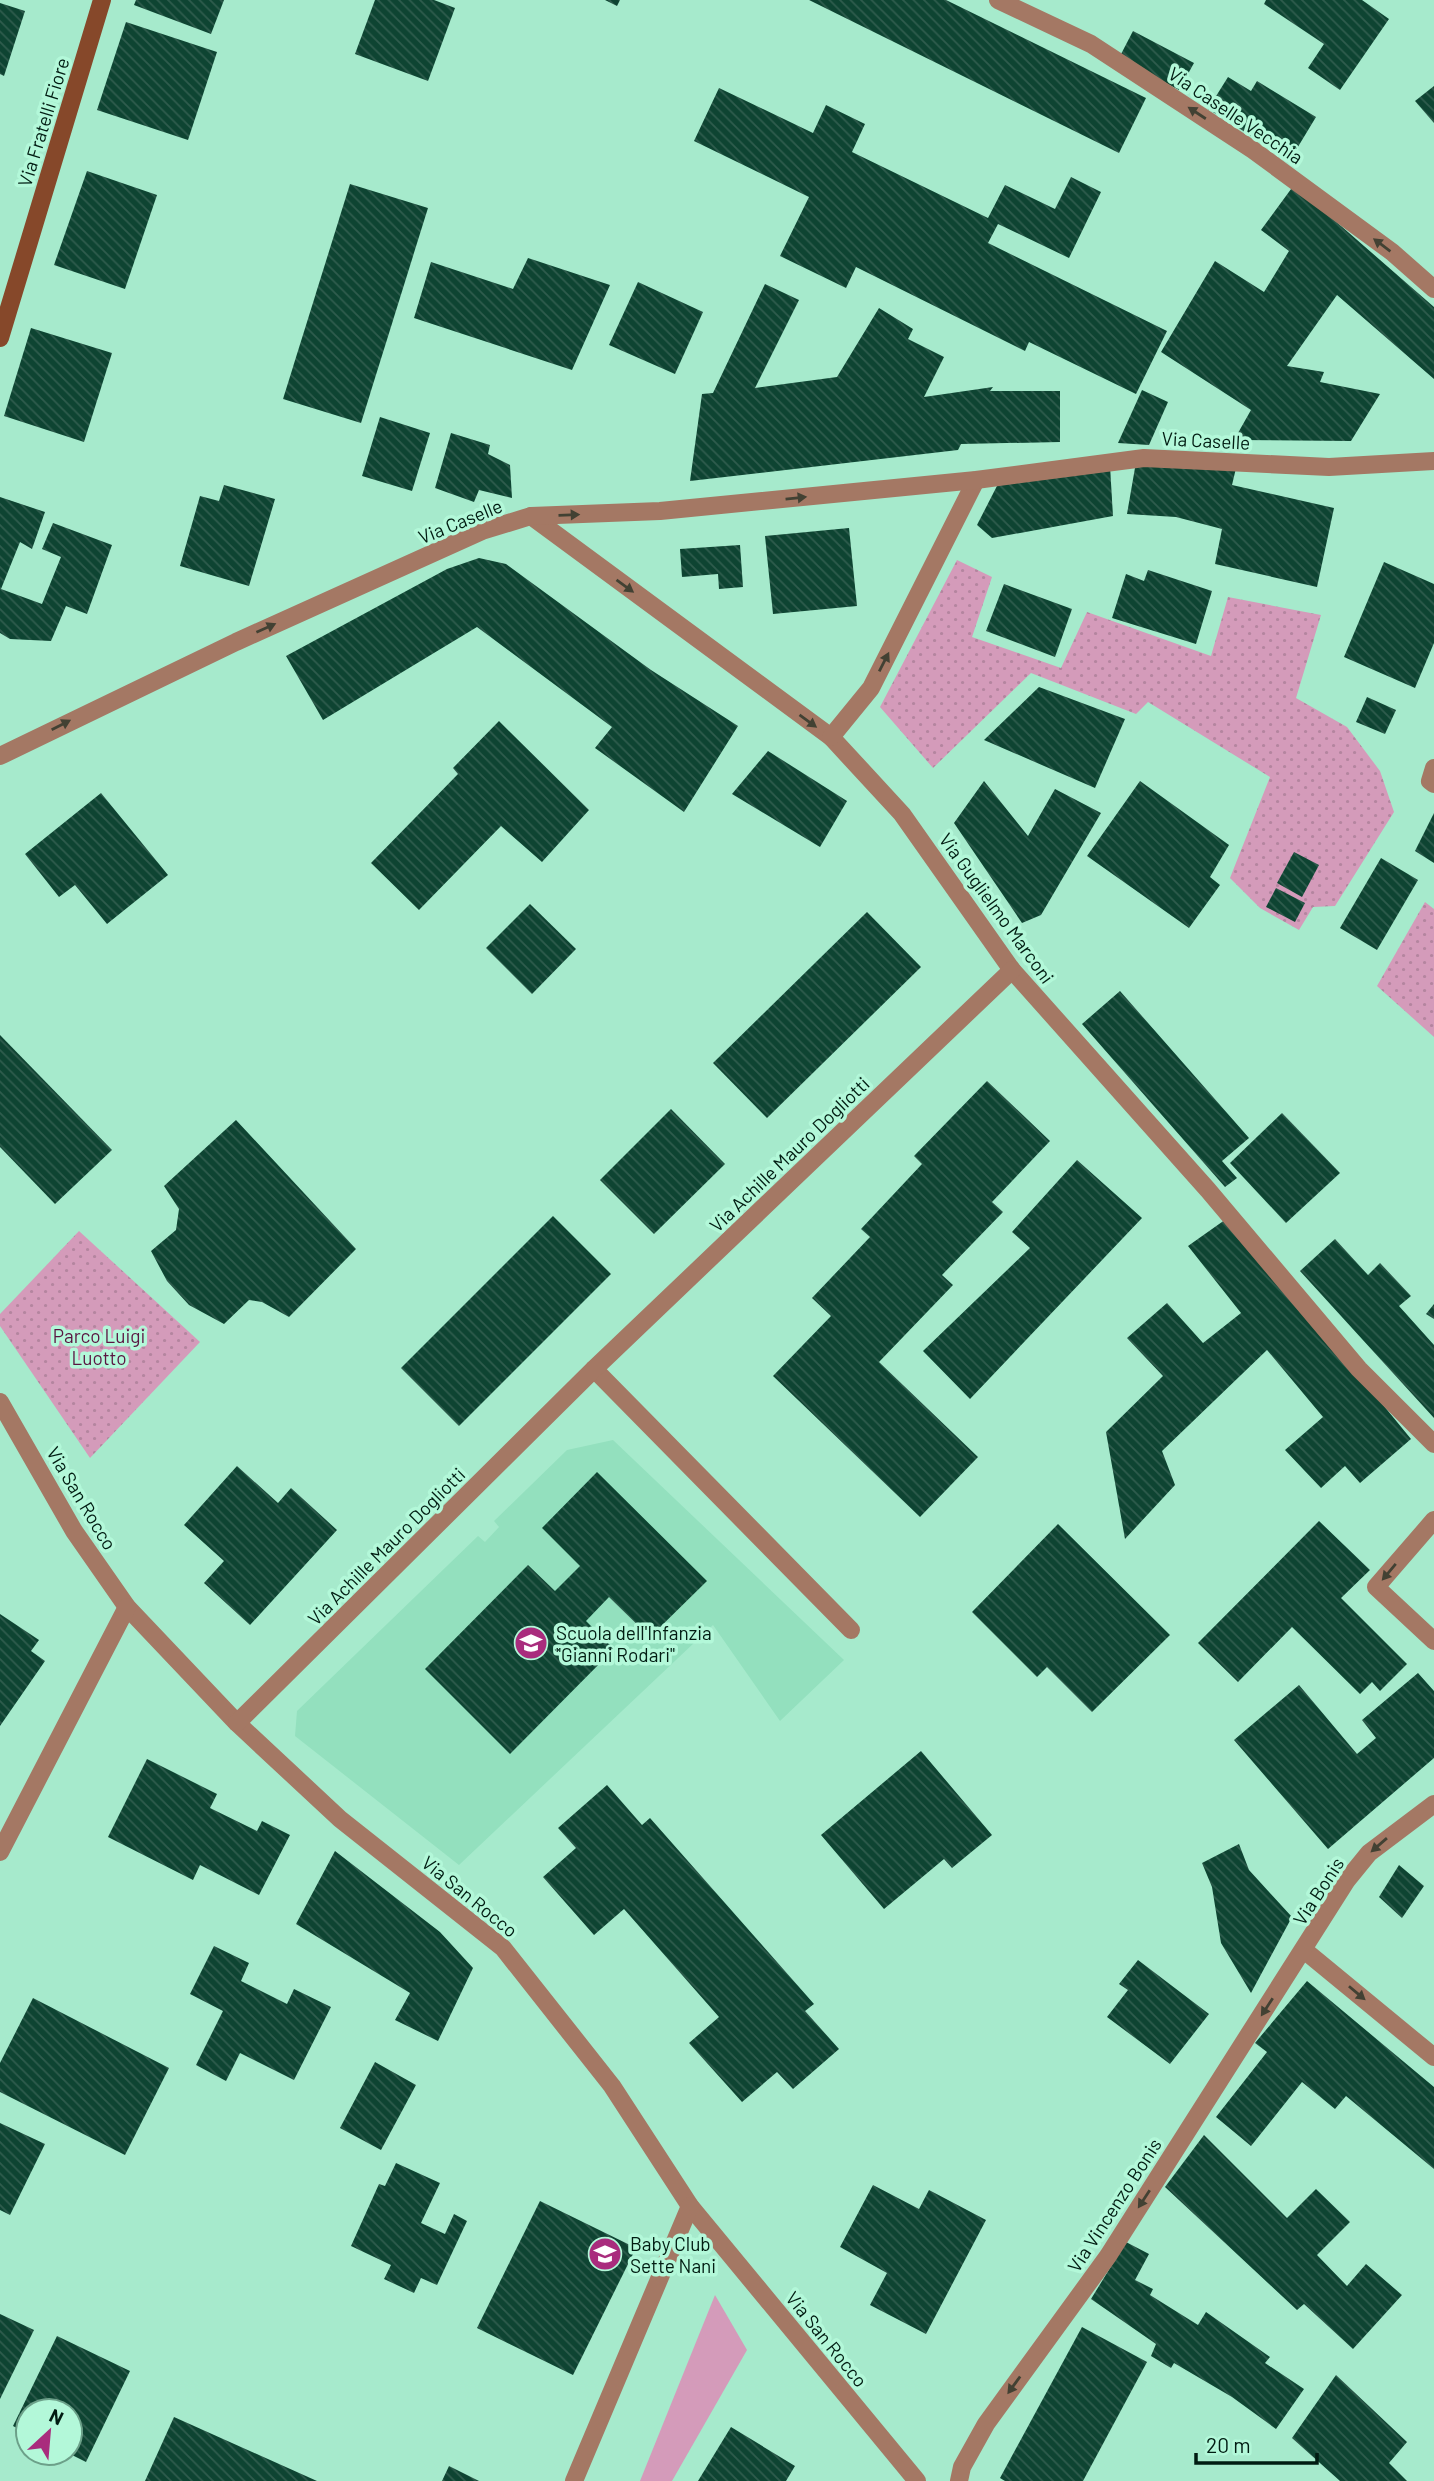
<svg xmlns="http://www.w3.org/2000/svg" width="1434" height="2481" viewBox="0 0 1434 2481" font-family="Barlow,sans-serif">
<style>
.built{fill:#93e0be}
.grass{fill:#d49bba}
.park{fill:url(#park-dots)}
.building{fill:url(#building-back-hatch)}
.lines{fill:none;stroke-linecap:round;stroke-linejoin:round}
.lane{stroke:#a47864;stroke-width:18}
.street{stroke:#a47864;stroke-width:18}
.secondary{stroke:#86482a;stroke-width:18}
.oneway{fill:#424133}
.labels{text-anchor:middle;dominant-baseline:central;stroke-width:7;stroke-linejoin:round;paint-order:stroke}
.street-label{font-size:19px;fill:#011c12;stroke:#b3f8d9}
.park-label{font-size:19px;fill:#591541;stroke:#b3f8d9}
.poi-label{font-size:19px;fill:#011c12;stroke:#b3f8d9;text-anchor:start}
</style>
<defs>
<pattern id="park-dots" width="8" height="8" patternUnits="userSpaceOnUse" patternTransform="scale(1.75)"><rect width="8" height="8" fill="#d49bba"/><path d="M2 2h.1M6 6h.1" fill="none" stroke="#b4859f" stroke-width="1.8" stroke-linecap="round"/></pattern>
<pattern id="building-back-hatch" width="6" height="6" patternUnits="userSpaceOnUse" patternTransform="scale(1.75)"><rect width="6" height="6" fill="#0e4432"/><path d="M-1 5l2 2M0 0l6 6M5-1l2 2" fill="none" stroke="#2f5c4d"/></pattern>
</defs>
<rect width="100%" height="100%" fill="#a6eacc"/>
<!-- built -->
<polygon class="built" points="613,1440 844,1660 780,1721 713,1625 459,1865 295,1736 297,1711 478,1536 485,1542 499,1527 494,1521 567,1450"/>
<!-- grass -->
<polygon class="grass" points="715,2295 747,2350 672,2481 640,2481"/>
<!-- park -->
<g class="park">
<polygon points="957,560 992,577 972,637 1061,668 1087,612 1211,656 1228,597 1321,615 1296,698 1347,727 1380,771 1394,812 1335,906 1313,907 1299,930 1260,908 1230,878 1270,777 1148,702 1136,714 1031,673 933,768 880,707"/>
<polygon points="1425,902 1434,909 1434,1037 1377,986"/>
<polygon points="79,1231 200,1342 90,1458 0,1326 0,1314"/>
</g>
<!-- building -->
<g class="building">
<polygon points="136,0 224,0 211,34 134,5"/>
<polygon points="375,0 434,0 455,8 428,81 355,54"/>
<polygon points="605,0 620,0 617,6"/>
<polygon points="809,0 946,0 1146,98 1119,153"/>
<polygon points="1266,0 1362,0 1389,19 1340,90 1308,68 1324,44 1264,4"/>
<polygon points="0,3 25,11 4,76 0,74"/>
<polygon points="126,22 217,52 188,140 97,110"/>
<polygon points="1133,31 1194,63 1179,90 1119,58"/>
<polygon points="1228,77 1251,91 1257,81 1316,117 1290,160 1208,109"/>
<polygon points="1434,86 1434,123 1415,101"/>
<polygon points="719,88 813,133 826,105 865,124 852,152 988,218 1005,185 1055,209 1071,177 1101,192 1069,258 998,224 988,243 1167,331 1136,394 1029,342 1025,351 856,267 846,288 780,256 809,197 694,141"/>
<polygon points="87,171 157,195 125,289 54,265"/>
<polygon points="350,184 428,208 361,423 283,399"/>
<polygon points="1294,185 1434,307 1434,379 1337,295 1287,366 1324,372 1320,382 1380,394 1351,441 1234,440 1251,410 1161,352 1215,261 1264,292 1289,251 1261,230"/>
<polygon points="528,258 610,285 572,370 414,318 431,262 513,289"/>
<polygon points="638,282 703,312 675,374 609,345"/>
<polygon points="765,284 799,300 755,388 837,377 879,308 913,329 908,339 944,357 924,397 993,387 990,391 1060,391 1060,442 961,444 958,450 690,481 702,394 713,393"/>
<polygon points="31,328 112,353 84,442 4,416"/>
<polygon points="1142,390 1168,402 1149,445 1118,443"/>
<polygon points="380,417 430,433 412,491 362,476"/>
<polygon points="451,433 490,445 488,454 510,465 512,498 479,490 474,502 435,488"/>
<polygon points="1136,462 1237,464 1232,485 1334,508 1317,587 1215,564 1222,529 1176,517 1127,514"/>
<polygon points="1110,466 1113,516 992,538 977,525 999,482"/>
<polygon points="224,485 275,499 249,586 180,566 200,496 219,501"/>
<polygon points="0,497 45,512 32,549 20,542 1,589 42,604 61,557 42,549 53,523 112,545 87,614 66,606 51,641 10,639 0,633"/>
<polygon points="849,528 857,606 773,614 765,536"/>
<polygon points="740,545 743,587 719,589 718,574 682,577 680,549"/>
<polygon points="479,558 506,564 651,670 738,726 684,812 595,748 612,727 477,627 323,720 286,656 447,569"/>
<polygon points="1384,562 1434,584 1434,643 1415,688 1344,657"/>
<polygon points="1148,570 1212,591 1196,644 1112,618 1126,574 1144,581"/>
<polygon points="1004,584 1072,609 1055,657 986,631"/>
<polygon points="1039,687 1125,719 1095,788 984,740"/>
<polygon points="1367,697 1396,710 1385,734 1356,722"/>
<polygon points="499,721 589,810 542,862 501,826 419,910 371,863 458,774 453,768"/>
<polygon points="768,751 847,801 820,847 732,794"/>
<polygon points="984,781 1028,836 1055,789 1101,813 1041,915 1022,923 954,823"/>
<polygon points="1140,781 1229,845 1210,877 1220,885 1189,928 1087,856"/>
<polygon points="101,793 168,875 107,924 75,885 59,897 25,854"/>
<polygon points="1434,813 1434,863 1415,851"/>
<polygon points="1294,852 1319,865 1302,897 1277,883"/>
<polygon points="1381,858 1418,880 1377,950 1340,928"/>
<polygon points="1276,888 1305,903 1295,922 1266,907"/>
<polygon points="530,904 576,949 532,994 486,948"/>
<polygon points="867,912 921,967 767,1118 713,1063"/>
<polygon points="1120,991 1249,1138 1222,1161 1237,1178 1225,1187 1082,1024"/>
<polygon points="0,1035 112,1150 55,1204 0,1147"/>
<polygon points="987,1081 1050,1141 992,1202 1003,1212 942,1275 953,1285 879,1362 978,1457 920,1517 773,1376 831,1316 812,1298 870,1237 861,1229 922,1164 914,1156"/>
<polygon points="671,1109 725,1164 654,1234 600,1180"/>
<polygon points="1282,1113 1340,1173 1286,1223 1230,1163"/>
<polygon points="236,1120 356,1249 289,1317 262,1302 249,1300 224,1324 189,1305 167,1281 151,1251 176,1230 179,1209 164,1186"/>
<polygon points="1077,1160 1142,1218 970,1399 923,1351 1030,1248 1012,1232"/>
<polygon points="553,1216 611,1274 459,1426 401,1368"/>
<polygon points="1229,1217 1411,1439 1360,1483 1345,1466 1321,1488 1285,1450 1323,1417 1267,1350 1162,1451 1175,1485 1125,1539 1106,1432 1163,1376 1127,1338 1167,1303 1203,1343 1241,1313 1188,1246"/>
<polygon points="1335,1239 1368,1275 1380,1263 1411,1296 1399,1306 1434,1345 1434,1418 1300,1271"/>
<polygon points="1434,1304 1434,1319 1426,1314"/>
<polygon points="237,1466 278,1503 291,1488 337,1530 250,1625 204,1583 224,1561 184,1525"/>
<polygon points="597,1472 707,1581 650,1637 609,1597 586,1621 614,1649 510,1754 425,1669 528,1565 555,1591 580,1566 542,1528"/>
<polygon points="1319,1521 1370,1570 1341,1598 1407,1664 1380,1691 1372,1682 1360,1694 1292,1627 1238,1682 1198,1643"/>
<polygon points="1058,1524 1170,1635 1092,1712 1047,1667 1037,1677 972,1612"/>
<polygon points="0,1614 39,1640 31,1651 45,1661 0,1726"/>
<polygon points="1418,1673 1434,1691 1434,1758 1328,1849 1234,1740 1299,1685 1357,1754 1376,1738 1362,1720"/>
<polygon points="921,1751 992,1835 952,1868 944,1859 884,1909 821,1835"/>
<polygon points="147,1759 217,1794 210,1808 257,1831 262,1821 290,1835 259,1895 200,1865 193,1880 108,1837"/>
<polygon points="607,1785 642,1825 650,1818 814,2004 805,2011 839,2049 793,2089 777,2072 742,2102 689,2043 719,2017 624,1909 594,1935 543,1877 576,1848 558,1828"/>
<polygon points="1239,1844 1249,1870 1292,1917 1251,1993 1221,1943 1212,1887 1202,1863"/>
<polygon points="335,1851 440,1932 473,1968 438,2041 395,2020 410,1993 296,1924"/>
<polygon points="1399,1865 1424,1886 1402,1918 1379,1897"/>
<polygon points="214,1946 249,1963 241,1981 287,2004 294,1989 331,2007 294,2080 240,2053 226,2081 196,2065 223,2011 190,1994"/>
<polygon points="1138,1960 1209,2014 1170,2064 1107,2017 1128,1990 1119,1984"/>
<polygon points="1307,1981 1434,2087 1434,2169 1346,2096 1335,2109 1302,2082 1251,2146 1216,2117 1267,2052 1255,2043"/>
<polygon points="33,1998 169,2068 125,2155 0,2092 0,2063"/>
<polygon points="375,2062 416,2085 381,2150 340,2128"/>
<polygon points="0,2123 45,2144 10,2215 0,2210"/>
<polygon points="1204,2135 1287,2218 1316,2189 1350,2222 1317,2255 1347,2286 1366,2264 1402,2295 1353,2349 1304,2304 1297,2310 1165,2187"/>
<polygon points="396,2163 440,2183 421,2223 445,2234 454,2214 467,2221 437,2285 421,2278 414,2293 384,2279 391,2265 351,2246 379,2184 385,2186"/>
<polygon points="873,2185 919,2209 929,2190 986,2220 926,2334 870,2305 887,2273 840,2247"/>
<polygon points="540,2201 636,2248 573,2375 477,2328"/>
<polygon points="1126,2242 1149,2254 1135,2280 1153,2289 1150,2295 1198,2325 1206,2312 1270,2357 1265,2363 1304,2389 1276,2429 1232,2397 1174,2363 1171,2368 1151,2356 1156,2344 1091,2299"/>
<polygon points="0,2314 34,2330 0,2399"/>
<polygon points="1082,2327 1147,2362 1083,2481 1005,2481 1000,2478"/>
<polygon points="57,2336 130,2371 86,2462 70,2454 70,2411 28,2411 28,2434 13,2426"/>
<polygon points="1336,2375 1407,2442 1389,2463 1407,2481 1340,2481 1292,2438"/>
<polygon points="174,2417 317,2481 145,2481"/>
<polygon points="731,2427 795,2466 786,2481 698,2481"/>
<polygon points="449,2466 479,2481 442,2481"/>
</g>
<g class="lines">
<!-- lane -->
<polyline class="lane" points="1434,1520 1376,1587 1434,1641"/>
<!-- street -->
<g class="street">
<polyline points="998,0 1091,44 1253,150 1392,252 1434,289"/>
<polyline points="531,516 831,737 902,814 1012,970 1208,1190 1359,1369 1434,1444"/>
<polyline points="831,737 871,688 976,480"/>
<polyline points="0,756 236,642 482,531 531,516 660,511 976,480 1144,458 1329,467 1434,461"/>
<polyline points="1434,768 1430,781 1434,784"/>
<polyline points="594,1369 851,1630"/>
<polyline points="0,1402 74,1531 127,1607 237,1723 340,1819 503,1948 612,2086 690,2206 917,2481"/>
<polyline points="237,1723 594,1369 1012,970"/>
<polyline points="0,1852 127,1607"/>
<polyline points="1304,1950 1434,2057"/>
<polyline points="574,2481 690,2206"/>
<polyline points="959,2481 962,2467 986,2424 1108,2256 1347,1880 1369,1853 1434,1804"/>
</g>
<!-- secondary -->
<polyline class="secondary" points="0,338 102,0"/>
</g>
<!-- one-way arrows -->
<defs><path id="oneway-solid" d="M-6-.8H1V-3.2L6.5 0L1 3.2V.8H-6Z" transform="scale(1.75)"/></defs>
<g class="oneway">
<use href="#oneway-solid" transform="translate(1197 113) rotate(-147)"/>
<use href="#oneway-solid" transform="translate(1382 245) rotate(-143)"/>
<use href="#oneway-solid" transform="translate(796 498) rotate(-6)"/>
<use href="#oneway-solid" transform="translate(569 515) rotate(-2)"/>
<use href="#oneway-solid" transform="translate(625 586) rotate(36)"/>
<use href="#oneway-solid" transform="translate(266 628) rotate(-24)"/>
<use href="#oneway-solid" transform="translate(884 662) rotate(-63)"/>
<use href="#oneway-solid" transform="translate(808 721) rotate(36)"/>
<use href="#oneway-solid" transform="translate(61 725) rotate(-27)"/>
<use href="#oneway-solid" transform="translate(1389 1572) rotate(130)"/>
<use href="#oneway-solid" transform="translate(1379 1845) rotate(139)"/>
<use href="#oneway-solid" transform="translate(1357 1993) rotate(40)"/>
<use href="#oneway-solid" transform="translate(1267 2007) rotate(123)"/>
<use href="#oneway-solid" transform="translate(1144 2199) rotate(123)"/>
<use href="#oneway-solid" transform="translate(1014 2385) rotate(126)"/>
</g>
<!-- icons -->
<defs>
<symbol id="school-disc" viewBox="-11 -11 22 22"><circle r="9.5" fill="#a92c7d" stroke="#b3f8d9"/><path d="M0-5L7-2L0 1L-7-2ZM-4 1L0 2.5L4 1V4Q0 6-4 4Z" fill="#fff"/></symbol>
</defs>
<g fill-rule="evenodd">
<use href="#school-disc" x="512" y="1624" width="38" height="38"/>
<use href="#school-disc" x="586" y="2235" width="38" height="38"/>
</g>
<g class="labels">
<!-- street labels -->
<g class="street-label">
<text transform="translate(1236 115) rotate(34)">Via Caselle Vecchia</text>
<text transform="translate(43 122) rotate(-73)">Via Fratelli Fiore</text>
<text transform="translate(1206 440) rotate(3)">Via Caselle</text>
<text transform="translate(460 521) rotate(-22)">Via Caselle</text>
<text transform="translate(997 908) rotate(54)">Via Guglielmo Marconi</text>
<text transform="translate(789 1154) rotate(-44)">Via Achille Mauro Dogliotti</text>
<text transform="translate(82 1498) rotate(59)">Via San Rocco</text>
<text transform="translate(386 1546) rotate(-45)">Via Achille Mauro Dogliotti</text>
<text transform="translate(1318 1891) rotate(-57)">Via Bonis</text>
<text transform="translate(470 1896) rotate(39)">Via San Rocco</text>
<text transform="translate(1114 2205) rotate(-57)">Via Vincenzo Bonis</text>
<text transform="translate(827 2339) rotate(51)">Via San Rocco</text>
</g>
<!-- park labels -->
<g class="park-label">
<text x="99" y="1335">Parco Luigi<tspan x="99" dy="22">Luotto</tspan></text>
</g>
<!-- poi labels -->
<g class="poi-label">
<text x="556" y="1632">Scuola dell'Infanzia<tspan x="556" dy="22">"Gianni Rodari"</tspan></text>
<text x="630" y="2243">Baby Club<tspan x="630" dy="22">Sette Nani</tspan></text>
</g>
</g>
<!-- north arrow -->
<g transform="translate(49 2432) rotate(26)"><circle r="33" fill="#b3f8d9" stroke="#6ca089" stroke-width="2"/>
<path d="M0-5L12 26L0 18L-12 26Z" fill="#a92c7d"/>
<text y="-10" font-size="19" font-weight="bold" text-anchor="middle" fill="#011c12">N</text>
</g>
<!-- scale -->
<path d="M1196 2453v10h121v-10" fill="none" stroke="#011c12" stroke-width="3.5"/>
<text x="1206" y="2453" font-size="21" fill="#011c12" stroke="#b3f8d9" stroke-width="5" paint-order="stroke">20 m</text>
</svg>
